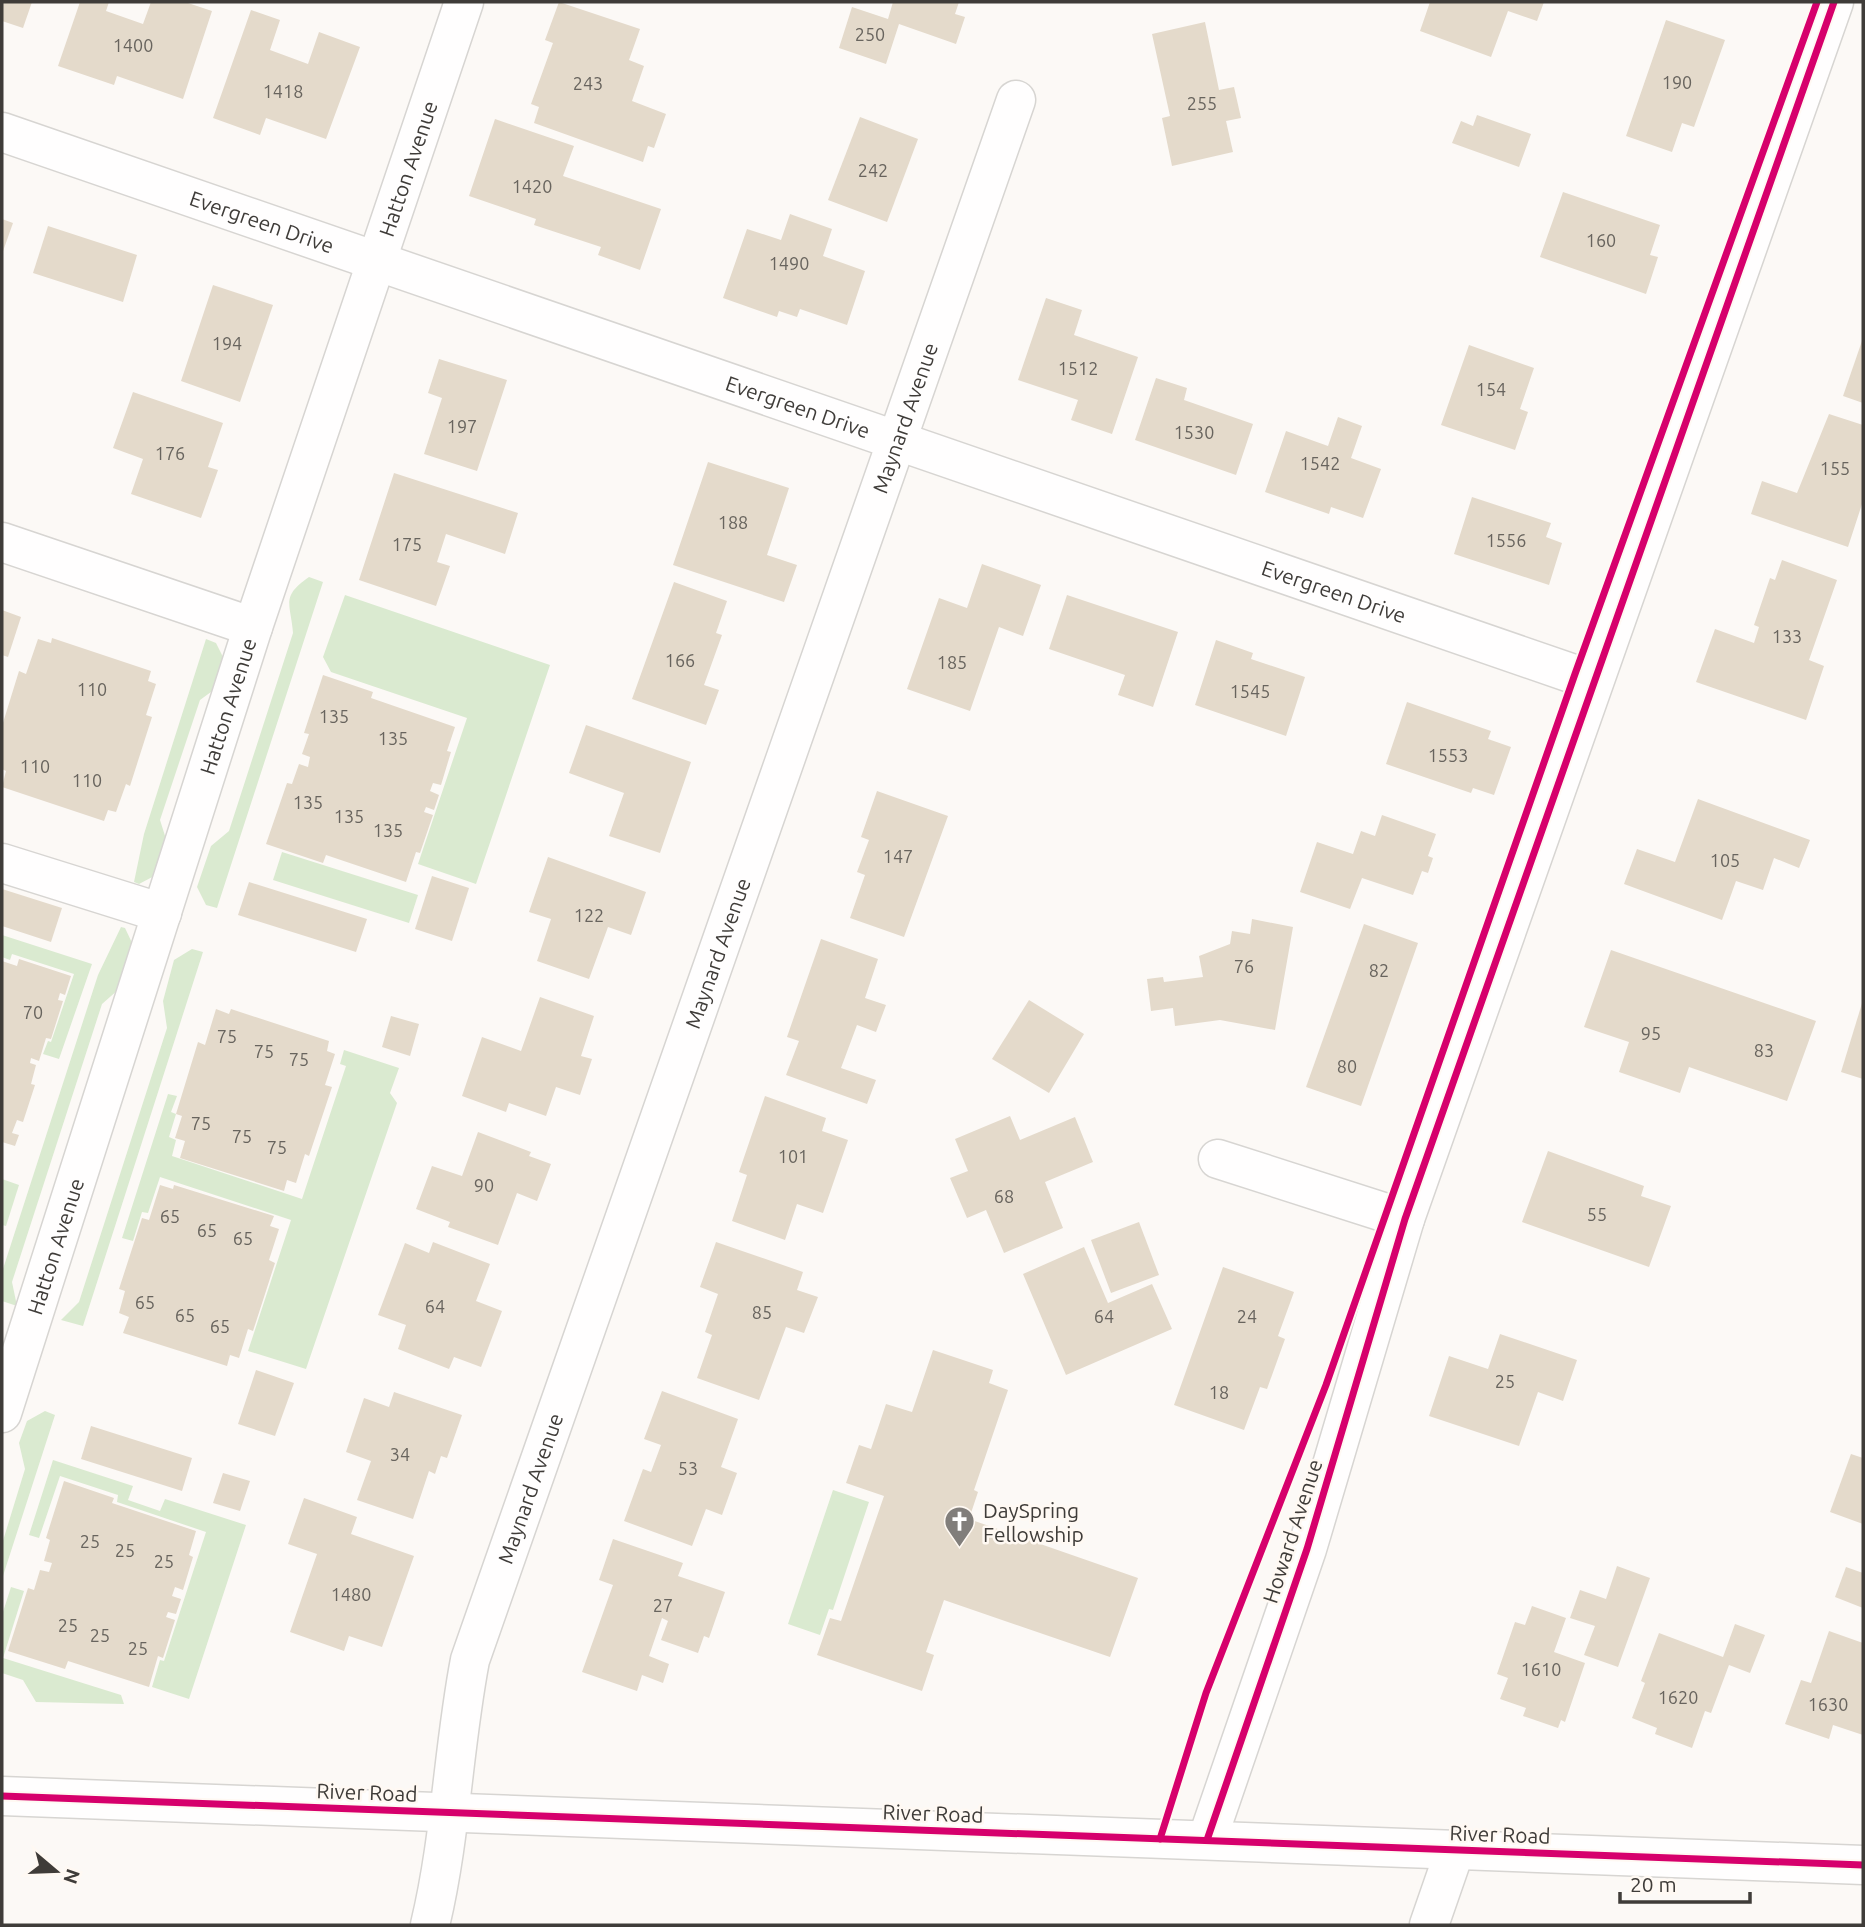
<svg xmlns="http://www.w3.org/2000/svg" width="1865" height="1927" viewBox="0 0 1865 1927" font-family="Ubuntu,sans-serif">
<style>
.green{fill:#daead0}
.building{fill:#e4dacb}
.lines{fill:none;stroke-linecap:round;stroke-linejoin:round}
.street-casing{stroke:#d7d5d2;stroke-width:41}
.secondary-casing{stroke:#d7d5d2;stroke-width:41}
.primary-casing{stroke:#d7d5d2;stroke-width:41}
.street{stroke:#fffefe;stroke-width:38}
.secondary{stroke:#fffefe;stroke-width:38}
.primary{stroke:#fffefe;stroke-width:38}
.cycleway-casing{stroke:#fff9f3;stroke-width:11}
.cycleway{stroke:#d6006c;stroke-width:7}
.labels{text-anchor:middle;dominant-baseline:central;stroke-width:5;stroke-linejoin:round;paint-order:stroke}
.number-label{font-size:18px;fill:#68645e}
.street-label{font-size:21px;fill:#3f3c39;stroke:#fff9f3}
.poi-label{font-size:21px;fill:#3f3c39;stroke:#fff9f3;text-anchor:start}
</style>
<rect width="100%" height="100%" fill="#fcf9f6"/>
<!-- green -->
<g class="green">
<path d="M309,577l14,5 -106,326 -11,-3 -9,-18 14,-41 18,-15 64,-198c-2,-29 -13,-36 16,-56z"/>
<polygon points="345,595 550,665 476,884 418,864 467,718 331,672 323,657"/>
<polygon points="206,639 216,643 225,661 215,689 200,700 160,820 166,839 158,874 139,884 134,882 144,834"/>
<polygon points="282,852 418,895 409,923 273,880"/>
<polygon points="121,927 125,928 134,947 119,989 102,1004 12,1282 17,1306 2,1301 2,1272 98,975"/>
<polygon points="2,935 92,964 59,1059 43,1054 48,1041 51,1042 74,974 12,954 10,960 2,957"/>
<polygon points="192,949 203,952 83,1326 61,1320 79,1302 167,1028 163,1001 174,960"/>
<polygon points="344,1050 399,1068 390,1093 397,1103 306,1369 248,1351 291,1220 160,1177 148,1213 142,1212 133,1241 122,1238 168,1094 177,1096 171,1112 176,1114 169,1137 176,1140 172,1156 302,1199 346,1066 340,1064"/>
<polygon points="2,1179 19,1185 6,1226 2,1225"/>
<polygon points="45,1411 55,1415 2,1579 2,1544 25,1469 19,1443 27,1421"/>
<polygon points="53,1460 133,1486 128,1500 160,1511 165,1499 246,1525 189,1699 152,1687 160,1660 164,1661 206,1532 117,1502 118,1495 60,1476 39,1538 29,1535"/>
<polygon points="833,1490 869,1502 833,1610 829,1609 820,1635 788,1624"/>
<polygon points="11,1587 24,1591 3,1658 121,1695 124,1704 36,1702 23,1680 2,1673 2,1615"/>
</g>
<!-- building -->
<g class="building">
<polygon points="2,2 32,2 23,28 2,21"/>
<polygon points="80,2 109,2 106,11 143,24 151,2 185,2 212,11 183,99 117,76 114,85 58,66"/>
<polygon points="559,2 640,29 629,60 644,66 632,101 666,114 654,148 648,146 643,162 534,123 539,107 531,104 553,43 545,40"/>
<polygon points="893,2 959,2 955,14 965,17 956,44 899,24 886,64 839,48 852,7 888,19"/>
<polygon points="1430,2 1544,2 1537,21 1508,11 1491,57 1420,31"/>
<polygon points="251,10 280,20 270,50 308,64 319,32 360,47 326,139 266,118 260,135 213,118"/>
<polygon points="1666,20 1725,40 1694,127 1682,123 1672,152 1626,136"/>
<polygon points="1205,22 1219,90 1234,87 1241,118 1226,121 1233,152 1172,166 1162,118 1170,116 1152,34"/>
<polygon points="1477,115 1531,134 1519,167 1452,143 1461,121 1473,126"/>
<polygon points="860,117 918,139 887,222 828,200"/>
<polygon points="495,119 574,146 563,176 661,209 640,270 598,255 601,247 534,225 536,219 469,196"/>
<polygon points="1563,192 1660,225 1650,255 1658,257 1646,294 1540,257"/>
<polygon points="790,214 832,229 823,256 865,271 847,325 800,309 797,317 779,311 777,317 723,298 747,229 781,240"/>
<polygon points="2,219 13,223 2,254"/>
<polygon points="48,226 137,255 123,302 33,273"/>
<polygon points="213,285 273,305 240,402 181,381"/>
<polygon points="1046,298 1082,310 1074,335 1138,357 1112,434 1071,420 1078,400 1018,380"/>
<polygon points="1863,338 1863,403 1843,396"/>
<polygon points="1469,345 1534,368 1520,409 1528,412 1515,450 1441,425"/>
<polygon points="439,359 507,380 477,471 424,454 442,398 428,393"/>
<polygon points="1156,378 1187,388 1184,400 1253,424 1236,475 1135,440"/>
<polygon points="133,392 223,423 208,467 218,470 201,518 131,494 143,459 113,448"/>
<polygon points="1829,414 1863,425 1863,501 1848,547 1751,514 1762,481 1797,493"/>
<polygon points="1338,417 1362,426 1351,458 1381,469 1363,518 1331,507 1329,514 1265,492 1286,431 1328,446"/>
<polygon points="708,462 789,488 767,555 797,565 784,602 673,565"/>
<polygon points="394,473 518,513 505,554 446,534 437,562 450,566 436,606 359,580"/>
<polygon points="1472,497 1551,523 1546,537 1562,543 1549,585 1454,554"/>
<polygon points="1782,560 1837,580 1809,660 1824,666 1806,720 1696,682 1715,629 1754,643 1759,627 1754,625 1770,578 1775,580"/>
<polygon points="982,564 1041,585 1023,636 999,627 970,711 907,689 939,598 967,608"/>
<polygon points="674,582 727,601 716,633 722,635 704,685 719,690 706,725 632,699"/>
<polygon points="1067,595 1178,632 1153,707 1118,695 1125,675 1049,649"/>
<polygon points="2,610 21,617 8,657 2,655"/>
<polygon points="52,638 151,671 148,681 156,684 146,715 152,717 130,786 126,784 116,812 108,810 104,821 2,787 6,771 2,769 2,726 19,671 26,674 38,639 51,643"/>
<polygon points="1216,640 1253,653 1251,659 1305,677 1286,736 1195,705"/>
<polygon points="323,675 373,692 371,698 455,727 447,751 451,752 441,785 433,783 430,791 439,795 434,810 426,807 424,812 433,815 420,853 416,852 406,882 326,855 323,863 266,844 287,783 292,784 299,764 308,767 310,757 302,754 309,734 304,733"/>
<polygon points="1407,702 1491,731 1488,739 1511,747 1494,795 1473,788 1471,793 1386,764"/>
<polygon points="586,725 691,762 660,853 609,836 624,793 569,773"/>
<polygon points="877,791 948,816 904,937 850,918 865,875 857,872 869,840 861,837"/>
<polygon points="1698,799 1810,840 1799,868 1774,858 1763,890 1736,881 1722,920 1624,884 1637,849 1675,862"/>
<polygon points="1382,815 1436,834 1428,856 1433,858 1428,873 1422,871 1413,895 1362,878 1350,909 1300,892 1317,842 1353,854 1361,831 1375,836"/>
<polygon points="548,857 646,892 631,935 608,927 589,979 537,961 551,919 529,912"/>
<polygon points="432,876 469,888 452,941 415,929"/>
<polygon points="249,882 367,919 356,952 238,915"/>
<polygon points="2,889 62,908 51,942 2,926"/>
<polygon points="1252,919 1293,927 1275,1030 1220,1020 1175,1026 1173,1008 1151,1011 1147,979 1163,977 1164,982 1203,977 1199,956 1230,944 1232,931 1250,934"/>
<polygon points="1364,924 1418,943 1361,1106 1306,1087"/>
<polygon points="821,939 878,959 865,998 886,1005 876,1032 857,1025 841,1068 876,1080 867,1104 786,1075 799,1041 787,1037"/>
<polygon points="1611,950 1816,1021 1787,1101 1689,1067 1680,1093 1619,1072 1629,1042 1584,1027"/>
<polygon points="19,959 71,976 65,995 60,993 58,1000 63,1001 51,1039 46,1038 39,1061 31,1058 30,1063 36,1065 31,1084 35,1085 23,1122 17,1120 12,1133 19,1135 15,1146 2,1142 2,961 17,966"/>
<polygon points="540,997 594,1016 581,1056 592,1059 580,1095 556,1087 546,1116 509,1103 506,1112 462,1096 482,1037 521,1051"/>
<polygon points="1029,1000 1084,1034 1049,1093 992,1059"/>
<polygon points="1863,1000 1863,1079 1841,1072"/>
<polygon points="216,1009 229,1014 231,1009 329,1041 327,1051 335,1054 325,1085 332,1087 309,1156 305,1154 296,1183 287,1180 284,1191 180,1158 185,1141 175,1138 182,1116 176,1114 198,1042 205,1045"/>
<polygon points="391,1016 419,1024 410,1056 382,1047"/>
<polygon points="765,1096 826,1118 822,1131 848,1140 823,1213 797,1204 785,1240 732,1221 747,1175 739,1172"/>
<polygon points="1010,1116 1020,1140 1075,1117 1093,1162 1045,1182 1063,1228 1004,1253 986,1210 967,1218 950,1178 968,1171 955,1139"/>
<polygon points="478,1132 531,1152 529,1156 551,1164 537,1201 517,1193 498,1245 448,1227 450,1222 416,1209 432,1166 462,1176"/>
<polygon points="1548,1151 1644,1186 1641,1196 1671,1206 1649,1267 1522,1222"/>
<polygon points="160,1185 173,1189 174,1185 274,1216 270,1226 279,1229 269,1260 275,1263 253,1331 248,1329 239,1358 230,1355 227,1366 123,1333 129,1317 119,1313 125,1291 119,1289 142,1218 149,1220"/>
<polygon points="1139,1222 1159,1275 1111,1293 1091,1240"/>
<polygon points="433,1242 490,1264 476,1301 502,1311 481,1367 454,1357 449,1369 398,1349 406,1325 378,1315 405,1243 429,1253"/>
<polygon points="716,1242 803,1272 797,1290 818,1297 804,1333 786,1327 759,1400 697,1378 712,1335 705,1332 718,1294 700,1287"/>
<polygon points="1084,1247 1108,1303 1152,1284 1172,1329 1066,1375 1023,1274"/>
<polygon points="1223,1267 1294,1292 1278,1336 1285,1339 1267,1389 1260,1387 1244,1430 1174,1405"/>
<polygon points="1500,1334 1577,1360 1563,1401 1538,1392 1519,1446 1429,1416 1449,1356 1488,1369"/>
<polygon points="933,1350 993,1370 989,1383 1008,1390 974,1490 978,1492 969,1519 1138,1578 1110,1657 944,1600 926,1652 934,1655 922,1691 817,1655 830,1618 841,1621 884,1496 846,1483 859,1445 871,1449 886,1404 912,1412"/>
<polygon points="256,1370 294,1383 275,1436 238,1424"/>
<polygon points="662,1391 738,1419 721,1467 737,1473 722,1515 706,1509 692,1546 624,1521 643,1469 651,1472 661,1445 644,1439"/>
<polygon points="394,1392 462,1415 447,1458 441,1456 435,1474 429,1471 413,1519 357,1500 371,1461 346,1452 364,1398 389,1407"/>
<polygon points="91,1426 192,1458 182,1491 81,1459"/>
<polygon points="1851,1454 1863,1458 1863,1524 1830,1512"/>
<polygon points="223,1473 250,1481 240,1511 213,1503"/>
<polygon points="64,1481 114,1498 112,1503 196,1531 189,1555 193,1557 183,1590 175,1587 172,1596 181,1599 176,1614 168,1612 166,1617 175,1620 163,1658 158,1656 149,1687 68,1661 65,1669 8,1651 28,1588 34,1590 40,1570 49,1572 52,1563 44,1561 50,1540 46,1538"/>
<polygon points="304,1498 357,1517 351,1534 414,1556 382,1647 349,1636 344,1651 290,1632 317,1554 288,1544"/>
<polygon points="613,1539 683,1563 678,1576 725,1592 709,1638 704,1636 698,1653 661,1640 668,1621 662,1618 649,1656 669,1664 663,1683 642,1675 637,1691 582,1672 613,1585 599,1580"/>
<polygon points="1617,1566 1650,1578 1618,1667 1584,1655 1595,1626 1570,1618 1580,1590 1606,1599"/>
<polygon points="1846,1567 1863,1573 1863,1608 1835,1597"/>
<polygon points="1532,1606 1566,1618 1554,1652 1585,1663 1565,1722 1561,1720 1558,1728 1523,1716 1526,1708 1500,1699 1508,1678 1497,1674 1515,1622 1525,1625"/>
<polygon points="1735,1624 1765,1635 1750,1673 1729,1665 1711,1713 1705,1711 1692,1748 1655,1734 1657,1728 1632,1718 1645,1683 1641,1681 1659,1633 1723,1657"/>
<polygon points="1829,1631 1863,1643 1863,1735 1833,1725 1829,1739 1785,1724 1801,1680 1811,1683"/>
</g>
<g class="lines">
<defs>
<g id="street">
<path id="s1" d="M2,132l1592,549"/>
<polyline points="2,542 253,627"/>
<polyline points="2,863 162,913"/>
<polyline points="1218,1159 1405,1219"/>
<path id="s2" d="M2,1413l251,-786 211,-625"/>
<path id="s3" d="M430,1925c21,-87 23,-177 40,-265l546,-1560"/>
<polyline points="1429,1925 1455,1850"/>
</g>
<polyline id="secondary" points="1207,1840 1307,1549 1405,1219 1834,2"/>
<polyline id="primary" points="2,1796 1863,1865"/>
</defs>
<!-- street casing -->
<use href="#street" class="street-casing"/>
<!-- secondary casing -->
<use href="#secondary" class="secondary-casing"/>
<!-- primary casing -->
<use href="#primary" class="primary-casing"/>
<!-- street -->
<use href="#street" class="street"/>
<!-- secondary -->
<use href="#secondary" class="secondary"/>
<!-- primary -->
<use href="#primary" class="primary"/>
<defs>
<g id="cycleway">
<polyline points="2,1796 1863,1865"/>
<polyline points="1160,1839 1206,1693 1326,1385 1575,674 1817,2"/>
<polyline points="1207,1840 1307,1549 1405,1219 1834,2"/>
</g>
</defs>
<!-- cycleway casing -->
<use href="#cycleway" class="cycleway-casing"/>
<!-- cycleway -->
<use href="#cycleway" class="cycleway"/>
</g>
<!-- icons -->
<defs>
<symbol id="church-pin" viewBox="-11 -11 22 30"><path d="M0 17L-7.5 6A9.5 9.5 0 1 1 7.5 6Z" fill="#817e7b" stroke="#fff9f3"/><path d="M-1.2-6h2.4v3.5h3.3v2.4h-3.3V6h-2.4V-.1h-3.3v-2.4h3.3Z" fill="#fff"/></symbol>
</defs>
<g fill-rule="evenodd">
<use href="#church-pin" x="942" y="1504" width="35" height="47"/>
</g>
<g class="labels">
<!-- number labels -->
<g class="number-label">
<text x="870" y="34">250</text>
<text x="133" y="45">1400</text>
<text x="1677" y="82">190</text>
<text x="588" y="83">243</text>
<text x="283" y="91">1418</text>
<text x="1202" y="103">255</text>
<text x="873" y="170">242</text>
<text x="532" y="186">1420</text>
<text x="1601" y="240">160</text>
<text x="789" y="263">1490</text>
<text x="227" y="343">194</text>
<text x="1078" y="368">1512</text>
<text x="1491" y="389">154</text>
<text x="462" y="426">197</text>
<text x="1194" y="432">1530</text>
<text x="170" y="453">176</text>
<text x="1320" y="463">1542</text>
<text x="1835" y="468">155</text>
<text x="733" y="522">188</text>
<text x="1506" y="540">1556</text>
<text x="407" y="544">175</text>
<text x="1787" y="636">133</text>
<text x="680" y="660">166</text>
<text x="952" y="662">185</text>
<text x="92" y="689">110</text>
<text x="1250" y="691">1545</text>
<text x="334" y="716">135</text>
<text x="393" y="738">135</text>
<text x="1448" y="755">1553</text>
<text x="35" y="766">110</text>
<text x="87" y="780">110</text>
<text x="308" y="802">135</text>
<text x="349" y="816">135</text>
<text x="388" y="830">135</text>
<text x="898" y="856">147</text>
<text x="1725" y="860">105</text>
<text x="589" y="915">122</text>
<text x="1244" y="966">76</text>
<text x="1379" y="970">82</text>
<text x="33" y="1012">70</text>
<text x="1651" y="1033">95</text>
<text x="227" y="1036">75</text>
<text x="1764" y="1050">83</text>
<text x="264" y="1051">75</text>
<text x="299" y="1059">75</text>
<text x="1347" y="1066">80</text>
<text x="201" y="1123">75</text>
<text x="242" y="1136">75</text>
<text x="277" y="1147">75</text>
<text x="793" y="1156">101</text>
<text x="484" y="1185">90</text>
<text x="1004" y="1196">68</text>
<text x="1597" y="1214">55</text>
<text x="170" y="1216">65</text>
<text x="207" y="1230">65</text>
<text x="243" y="1238">65</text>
<text x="145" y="1302">65</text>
<text x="435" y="1306">64</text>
<text x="762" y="1312">85</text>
<text x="185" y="1315">65</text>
<text x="1104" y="1316">64</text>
<text x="1247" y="1316">24</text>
<text x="220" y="1326">65</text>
<text x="1505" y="1381">25</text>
<text x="1219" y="1392">18</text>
<text x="400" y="1454">34</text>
<text x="688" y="1468">53</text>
<text x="90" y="1541">25</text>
<text x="125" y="1550">25</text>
<text x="164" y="1561">25</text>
<text x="351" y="1594">1480</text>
<text x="663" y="1605">27</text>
<text x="68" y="1625">25</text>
<text x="100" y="1635">25</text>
<text x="138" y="1648">25</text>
<text x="1541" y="1669">1610</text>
<text x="1678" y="1697">1620</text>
<text x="1828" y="1704">1630</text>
</g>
<!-- street labels -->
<g class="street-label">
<text stroke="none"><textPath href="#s2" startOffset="1309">Hatton Avenue</textPath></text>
<text stroke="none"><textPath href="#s1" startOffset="275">Evergreen Drive</textPath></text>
<text stroke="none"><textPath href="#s1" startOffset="842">Evergreen Drive</textPath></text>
<text stroke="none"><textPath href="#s3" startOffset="1584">Maynard Avenue</textPath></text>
<text stroke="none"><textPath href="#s1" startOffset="1409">Evergreen Drive</textPath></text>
<text stroke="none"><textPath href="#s2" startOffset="742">Hatton Avenue</textPath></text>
<text stroke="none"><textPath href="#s3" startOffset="1017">Maynard Avenue</textPath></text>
<text stroke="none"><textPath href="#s2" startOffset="175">Hatton Avenue</textPath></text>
<text stroke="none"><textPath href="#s3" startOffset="450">Maynard Avenue</textPath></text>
<text transform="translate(1292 1531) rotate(-72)">Howard Avenue</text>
<text transform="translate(367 1792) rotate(2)">River Road</text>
<text transform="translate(933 1813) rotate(2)">River Road</text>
<text transform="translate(1500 1834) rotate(2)">River Road</text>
</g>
<!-- poi labels -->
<g class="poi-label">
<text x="983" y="1510">DaySpring<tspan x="983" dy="24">Fellowship</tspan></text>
</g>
</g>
<!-- border -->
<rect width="1865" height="1927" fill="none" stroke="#3f3c39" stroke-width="7"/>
<!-- north arrow -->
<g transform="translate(56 1871) rotate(109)" stroke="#fff9f3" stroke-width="5" paint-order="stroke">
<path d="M0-5L12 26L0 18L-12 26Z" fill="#3f3c39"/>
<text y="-10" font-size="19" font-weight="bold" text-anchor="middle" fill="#3f3c39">N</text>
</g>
<!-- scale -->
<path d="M1620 1892v10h130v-10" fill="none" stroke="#3f3c39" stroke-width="3.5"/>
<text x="1630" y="1892" font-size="21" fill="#3f3c39" stroke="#fff9f3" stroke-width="5" paint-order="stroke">20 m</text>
</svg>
